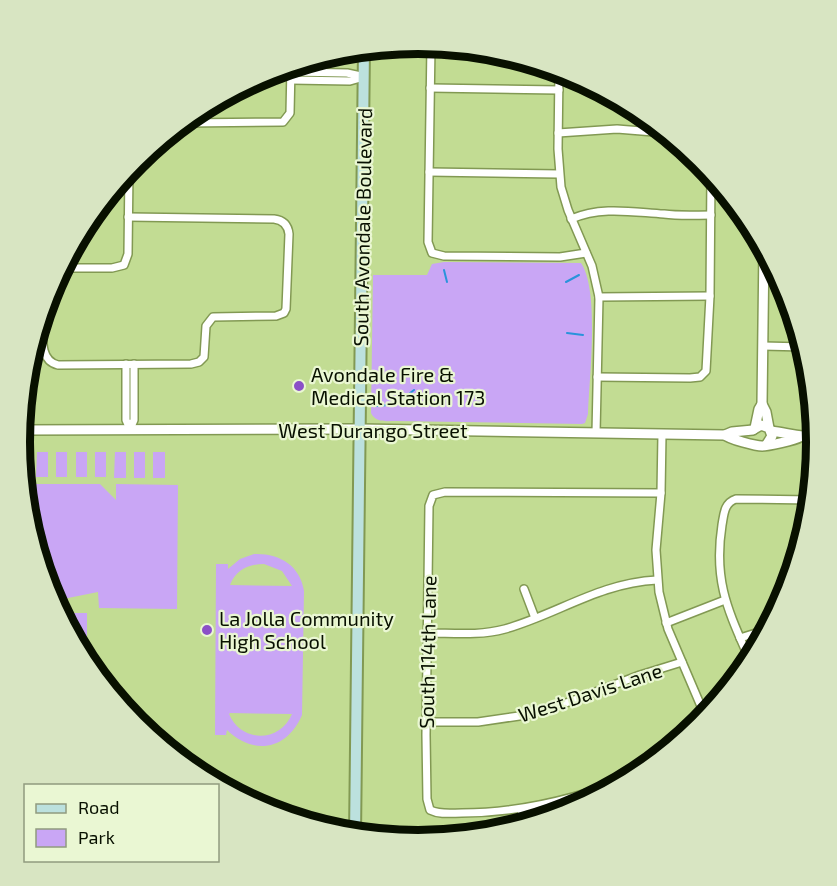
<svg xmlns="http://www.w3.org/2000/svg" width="837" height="886" viewBox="0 0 837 886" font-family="'Exo 2',sans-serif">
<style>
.green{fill:#c9a6f5;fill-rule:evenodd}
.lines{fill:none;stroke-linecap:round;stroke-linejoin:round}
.stream{stroke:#2993db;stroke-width:2}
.minor-casing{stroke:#829953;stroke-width:10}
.tertiary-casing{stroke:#829953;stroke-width:12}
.secondary-casing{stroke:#829953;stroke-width:14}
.minor{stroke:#fff;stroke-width:7}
.tertiary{stroke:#fff;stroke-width:9}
.secondary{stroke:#bce1de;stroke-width:10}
.poi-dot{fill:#8b50c7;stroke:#eaf7d3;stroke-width:2}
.labels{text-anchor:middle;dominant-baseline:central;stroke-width:4.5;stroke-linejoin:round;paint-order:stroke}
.street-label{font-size:20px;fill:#081000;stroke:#eaf7d3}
.poi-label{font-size:20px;fill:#081000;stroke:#eaf7d3;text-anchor:start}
.rim{fill:none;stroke:#081000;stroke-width:8}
</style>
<rect width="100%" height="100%" fill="#c2dc93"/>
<!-- green -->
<g class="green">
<path d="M444,262l137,1c19,28 8,116 7,151l-3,9 -3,1 -186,-3c-10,0 -20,2 -25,-8l2,-138h54l5,-11z"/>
<polygon points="20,451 29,451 28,477 23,477"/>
<polygon points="37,452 48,452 48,477 36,477"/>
<rect x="56" y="452" width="11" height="25"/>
<rect x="76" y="452" width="11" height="25"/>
<rect x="95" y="452" width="11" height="25"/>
<polygon points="115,452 126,452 126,478 114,478"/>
<rect x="134" y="452" width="11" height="26"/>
<rect x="153" y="452" width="12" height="26"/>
<polygon points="24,484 100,484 116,500 116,484 178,485 177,609 99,608 98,592 53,601 27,521"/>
<path d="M254,554c25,-1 46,11 50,37l-2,124c-15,35 -48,41 -75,15l-1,5h-11l1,-171h12v5l12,-10zM264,564l18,7 10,15 -62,-1c6,-15 18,-21 34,-21zM229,714l1,-1 62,1c-12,29 -51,29 -63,0z"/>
<polygon points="71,613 87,613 87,641 74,641 71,635"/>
</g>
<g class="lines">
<!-- stream -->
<g class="stream">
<polyline points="444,270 447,282"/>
<polyline points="566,282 579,275"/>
<polyline points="567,333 583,335"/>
<path d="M375,406c14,1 28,-7 39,-16"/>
</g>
<defs>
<g id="minor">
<polyline points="431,45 428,242 432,253 444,256 560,257 586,253"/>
<polyline points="559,71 558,149 561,187 568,210 592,266 599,297 596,433"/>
<polyline points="291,72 347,73 361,76"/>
<polyline points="291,80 350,81 364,77"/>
<polyline points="430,88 559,90"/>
<polyline points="183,123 283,122 290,113 291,67"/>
<polyline points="558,133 617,129 666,133"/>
<polyline points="429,172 559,174"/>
<path d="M571,219c31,-13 60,-7 93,-5 15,2 31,1 47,1"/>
<polyline points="62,268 112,268 124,265 128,254 129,170"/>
<polyline points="599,297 710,296"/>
<path d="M43,315c1,17 -6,45 15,50l133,-1 8,-2 5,-5 2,-31 7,-9 63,-1 8,-3 2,-4 3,-75c-1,-9 -6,-14 -15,-15l-146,-2"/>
<polyline points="763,346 804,347"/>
<polyline points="126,364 126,420 130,429"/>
<polyline points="597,377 690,378 700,377 706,371 710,296 711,174"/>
<polyline points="130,429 134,420 134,364"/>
<polyline points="662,434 661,493 656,550 659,592 668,629 706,718"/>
<polyline points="524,589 535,618"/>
<polyline points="666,623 725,600"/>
<path d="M427,633c26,0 52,3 78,-4 53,-15 94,-46 152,-49"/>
<polyline points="740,638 769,629"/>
<path d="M751,663c-22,-51 -38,-80 -29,-138 2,-11 2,-22 14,-26l76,1"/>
<polyline points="426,722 478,722 526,715 569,702 640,675 682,662"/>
<path d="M641,774c-57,23 -116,39 -179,39 -10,0 -22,2 -32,-3l-3,-11 -1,-64 3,-229 4,-11 12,-3 216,1"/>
<polyline points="521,809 524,826"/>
</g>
<g id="tertiary">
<polyline points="762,404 766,412 769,428"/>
<polyline points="755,428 759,409 762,404 764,246"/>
<polyline points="754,429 761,425 769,428 772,436 767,444"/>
<polyline points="21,430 360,429 725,435 732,432 753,430"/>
<path d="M771,431c16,2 30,6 46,6"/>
<path d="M725,435c4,4 31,11 37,11 6,0 33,-6 38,-9"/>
</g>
<polyline id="secondary" points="355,836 364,49"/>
</defs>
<!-- minor casing -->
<use href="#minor" class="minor-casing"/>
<!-- tertiary casing -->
<use href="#tertiary" class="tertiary-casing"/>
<!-- secondary casing -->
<use href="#secondary" class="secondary-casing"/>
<!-- minor -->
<use href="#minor" class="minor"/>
<!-- tertiary -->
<use href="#tertiary" class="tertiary"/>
<!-- secondary -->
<use href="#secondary" class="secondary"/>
</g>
<!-- markers -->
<g class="poi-dot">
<circle cx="299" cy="386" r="6"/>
<circle cx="207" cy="630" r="6"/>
</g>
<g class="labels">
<!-- street labels -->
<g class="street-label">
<text transform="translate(362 227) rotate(-89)">South Avondale Boulevard</text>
<text x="373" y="430">West Durango Street</text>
<text transform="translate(427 652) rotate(-89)">South 114th Lane</text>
<text transform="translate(590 692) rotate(-18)">West Davis Lane</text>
</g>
<!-- poi labels -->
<g class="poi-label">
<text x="311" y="374">Avondale Fire &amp;<tspan x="311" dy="23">Medical Station 173</tspan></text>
<text x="219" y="618">La Jolla Community<tspan x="219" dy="23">High School</tspan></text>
</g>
</g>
<!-- crop -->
<path d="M0 0H837V886H0ZM30 442a388 388 0 1 1 776 0a388 388 0 1 1-776 0Z" fill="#d8e5c2" fill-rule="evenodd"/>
<path class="rim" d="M30 442a388 388 0 1 1 776 0a388 388 0 1 1-776 0Z"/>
<!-- legend -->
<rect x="24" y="784" width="195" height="78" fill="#eaf7d3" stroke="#909b7f" stroke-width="1.5"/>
<rect x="36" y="804" width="30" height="9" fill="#bce1de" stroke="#909b7f" stroke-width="1.5"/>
<text x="78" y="814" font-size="18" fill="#081000">Road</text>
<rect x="36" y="829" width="30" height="18" fill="#c9a6f5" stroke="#909b7f" stroke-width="1.5"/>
<text x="78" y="844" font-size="18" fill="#081000">Park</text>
</svg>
